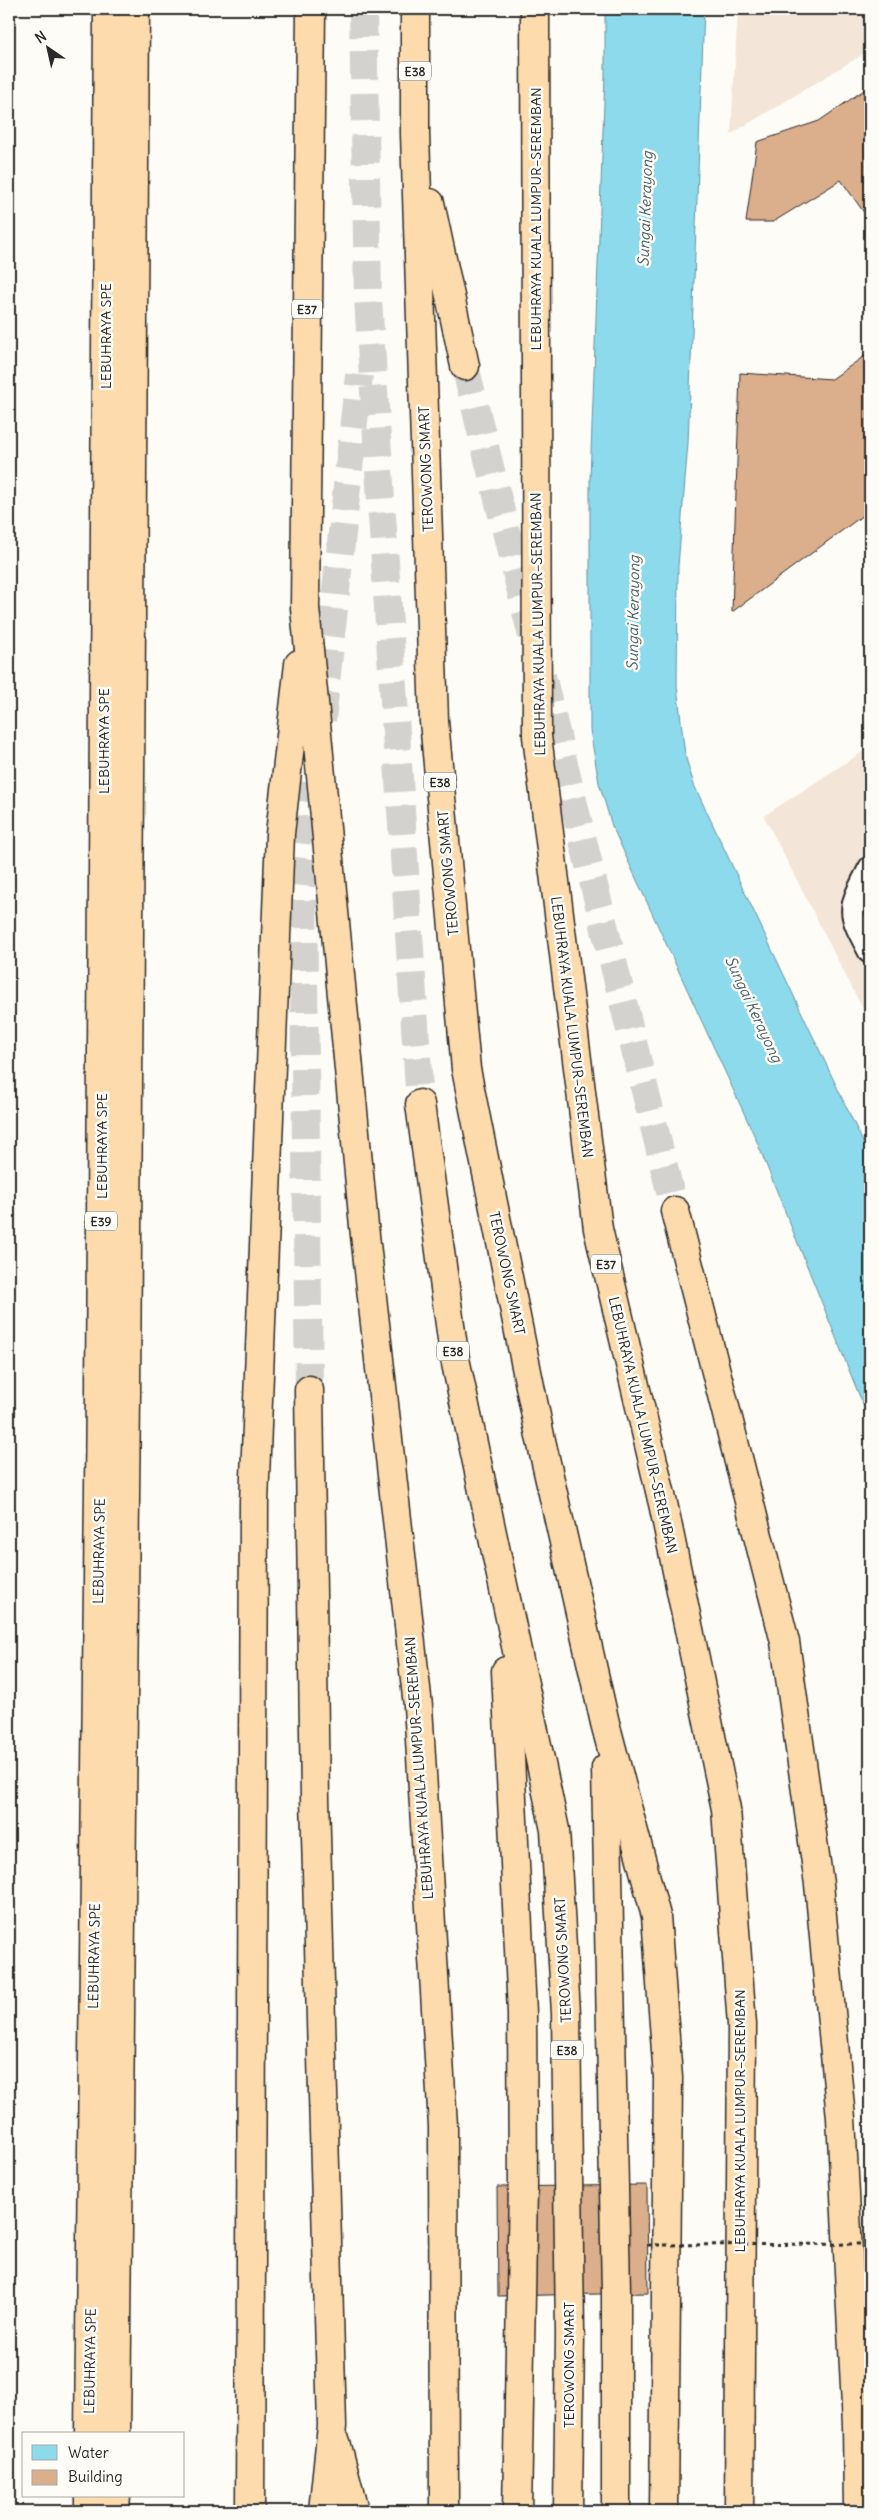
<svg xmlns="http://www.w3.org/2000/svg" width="879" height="2520" viewBox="0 0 879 2520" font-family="Delius,sans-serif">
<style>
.built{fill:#f3e5d7}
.water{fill:#8ddaed;stroke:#66949f}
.building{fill:#dbae8c;stroke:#2b2b2b}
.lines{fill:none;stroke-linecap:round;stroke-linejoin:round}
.highway-tunnel{stroke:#d3d2ce;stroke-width:28;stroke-dasharray:28 14;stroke-linecap:butt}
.lane-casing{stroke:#2b2b2b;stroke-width:26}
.highway-casing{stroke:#2b2b2b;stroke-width:31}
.lane{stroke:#fdfcf7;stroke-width:22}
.highway{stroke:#fedbac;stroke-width:28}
.path-bridge{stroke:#2b2b2b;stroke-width:3;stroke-dasharray:4 4;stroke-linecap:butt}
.labels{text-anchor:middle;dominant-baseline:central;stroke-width:5;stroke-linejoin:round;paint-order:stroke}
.shield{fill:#fdfcf7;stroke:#6a6a68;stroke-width:1}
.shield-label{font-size:12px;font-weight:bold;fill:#2b2b2b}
.street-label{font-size:14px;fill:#2b2b2b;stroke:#fdfcf7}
.water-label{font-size:15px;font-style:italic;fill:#486065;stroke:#fdfcf7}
</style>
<rect width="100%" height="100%" fill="#fdfcf7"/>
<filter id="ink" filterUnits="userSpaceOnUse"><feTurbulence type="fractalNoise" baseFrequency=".02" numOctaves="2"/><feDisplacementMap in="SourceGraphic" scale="10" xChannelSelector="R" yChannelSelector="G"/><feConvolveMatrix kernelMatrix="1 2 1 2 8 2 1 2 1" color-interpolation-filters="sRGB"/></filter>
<g filter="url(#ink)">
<!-- built -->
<g class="built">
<polygon points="738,9 870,9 870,50 731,134"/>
<polygon points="870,747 870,1023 764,816"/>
</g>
<!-- water -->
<polygon class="water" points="605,9 704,9 688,443 678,566 677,686 685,755 694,785 870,1157 870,1422 755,1137 612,826 599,783 590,730 590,480 605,76"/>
<!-- building -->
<g class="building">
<polygon points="870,86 870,221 841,180 773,222 746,222 757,142 819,121"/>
<polygon points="870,352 870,510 732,612 740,373 832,379"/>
<polygon points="647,2185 648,2293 498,2296 497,2187"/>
</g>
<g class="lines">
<!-- highway-tunnel -->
<g class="highway-tunnel">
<polyline points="363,9 368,299 420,1104"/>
<polyline points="465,366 532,636"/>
<polyline points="542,676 675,1211"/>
<polyline points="322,720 359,375"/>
<polyline points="309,1390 303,897 315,783"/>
</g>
<defs>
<path id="lane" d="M870,868c-22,43 -23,41 0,84"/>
<g id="highway">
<polyline points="311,9 305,608 364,1226 418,1706 443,2126 444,2511"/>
<polyline points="415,9 415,133 434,721 466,1069 540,1436 605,1723 656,1916 668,2078 664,2511"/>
<polyline points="535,9 537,736 598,1229 664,1508 726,1809 742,2025 739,2511"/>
<polyline points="430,203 465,366"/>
<polyline points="420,1104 454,1354 555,1830 566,2013 570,2334 568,2511"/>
<polyline points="675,1211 785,1642 819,1884 841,2118 857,2425 858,2511"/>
<polyline points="309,1390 315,1798 332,2426 323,2511"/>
<polyline points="506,1671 522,2013 523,2186 517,2511"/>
<polyline points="606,1768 616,2293 616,2511"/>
<polyline points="89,2434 100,1393 108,9"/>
<polyline points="116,2434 126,1394 135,9"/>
<polyline points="336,2442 354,2511"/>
<polyline points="89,2511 89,2496"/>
<polyline points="115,2511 116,2496"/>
<polyline points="250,2511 254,1503 280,834 299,664"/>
</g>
</defs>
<!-- lane casing -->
<use href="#lane" class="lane-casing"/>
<!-- highway casing -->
<use href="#highway" class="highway-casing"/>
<!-- lane -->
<use href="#lane" class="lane"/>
<!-- highway -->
<use href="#highway" class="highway"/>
<!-- path-bridge -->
<polyline class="path-bridge" points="648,2245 870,2244"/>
</g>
</g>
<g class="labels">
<!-- shield labels -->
<g class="shield">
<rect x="399" y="61.5" width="32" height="19" rx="4"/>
<rect x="292" y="299.5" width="30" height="19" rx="4"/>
<rect x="424" y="772.5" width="32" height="19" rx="4"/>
<rect x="85" y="1211.5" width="32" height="19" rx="4"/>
<rect x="591" y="1254.5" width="30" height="19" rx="4"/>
<rect x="437" y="1341.5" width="32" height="19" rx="4"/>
<rect x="551" y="2040.5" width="32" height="19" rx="4"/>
</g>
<g class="shield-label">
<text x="415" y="71">E38</text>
<text x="307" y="309">E37</text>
<text x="440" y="782">E38</text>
<text x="101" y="1221">E39</text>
<text x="606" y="1264">E37</text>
<text x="453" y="1351">E38</text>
<text x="567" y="2050">E38</text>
</g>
<!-- street labels -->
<g class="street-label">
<text transform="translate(536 219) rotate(-90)">LEBUHRAYA KUALA LUMPUR–SEREMBAN</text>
<text transform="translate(106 336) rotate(-90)">LEBUHRAYA SPE</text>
<text transform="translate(426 469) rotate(-92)">TEROWONG SMART</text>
<text transform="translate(538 624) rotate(-91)">LEBUHRAYA KUALA LUMPUR–SEREMBAN</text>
<text transform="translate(104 741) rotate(-90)">LEBUHRAYA SPE</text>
<text transform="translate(448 873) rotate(-95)">TEROWONG SMART</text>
<text transform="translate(572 1027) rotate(83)">LEBUHRAYA KUALA LUMPUR–SEREMBAN</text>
<text transform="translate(102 1146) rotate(-90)">LEBUHRAYA SPE</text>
<text transform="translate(507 1273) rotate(78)">TEROWONG SMART</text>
<text transform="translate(643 1425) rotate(77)">LEBUHRAYA KUALA LUMPUR–SEREMBAN</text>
<text transform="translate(99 1551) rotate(-89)">LEBUHRAYA SPE</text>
<text transform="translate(419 1768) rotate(-94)">LEBUHRAYA KUALA LUMPUR–SEREMBAN</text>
<text transform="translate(94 1956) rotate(-89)">LEBUHRAYA SPE</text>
<text transform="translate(563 1960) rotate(-93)">TEROWONG SMART</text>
<text transform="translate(740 2121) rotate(-90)">LEBUHRAYA KUALA LUMPUR–SEREMBAN</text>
<text transform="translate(90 2361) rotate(-89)">LEBUHRAYA SPE</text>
<text transform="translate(569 2365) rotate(-90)">TEROWONG SMART</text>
</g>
<!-- water labels -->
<g class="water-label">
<text transform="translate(645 209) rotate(-88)">Sungai Kerayong</text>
<text transform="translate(633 613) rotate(-89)">Sungai Kerayong</text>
<text transform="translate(754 1009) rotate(65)">Sungai Kerayong</text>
</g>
</g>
<!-- margin -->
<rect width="879" height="2520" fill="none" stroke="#fdfcf7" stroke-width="30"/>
<rect x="15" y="15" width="849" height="2490" fill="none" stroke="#2b2b2b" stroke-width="2" filter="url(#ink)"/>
<!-- legend -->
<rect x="22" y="2432" width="162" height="65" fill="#fdfcf7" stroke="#a9a8a5"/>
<rect x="32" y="2445" width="25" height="15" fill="#8ddaed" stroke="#a9a8a5"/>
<text x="68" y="2458" font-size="15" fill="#2b2b2b">Water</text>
<rect x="32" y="2470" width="25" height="15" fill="#dbae8c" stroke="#a9a8a5"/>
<text x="68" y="2482" font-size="15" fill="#2b2b2b">Building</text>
<!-- north arrow -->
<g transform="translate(48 48) rotate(326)" stroke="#fdfcf7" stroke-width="4" paint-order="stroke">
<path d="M0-4L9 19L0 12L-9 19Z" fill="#2b2b2b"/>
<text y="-8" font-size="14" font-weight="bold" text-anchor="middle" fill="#2b2b2b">N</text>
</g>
</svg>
